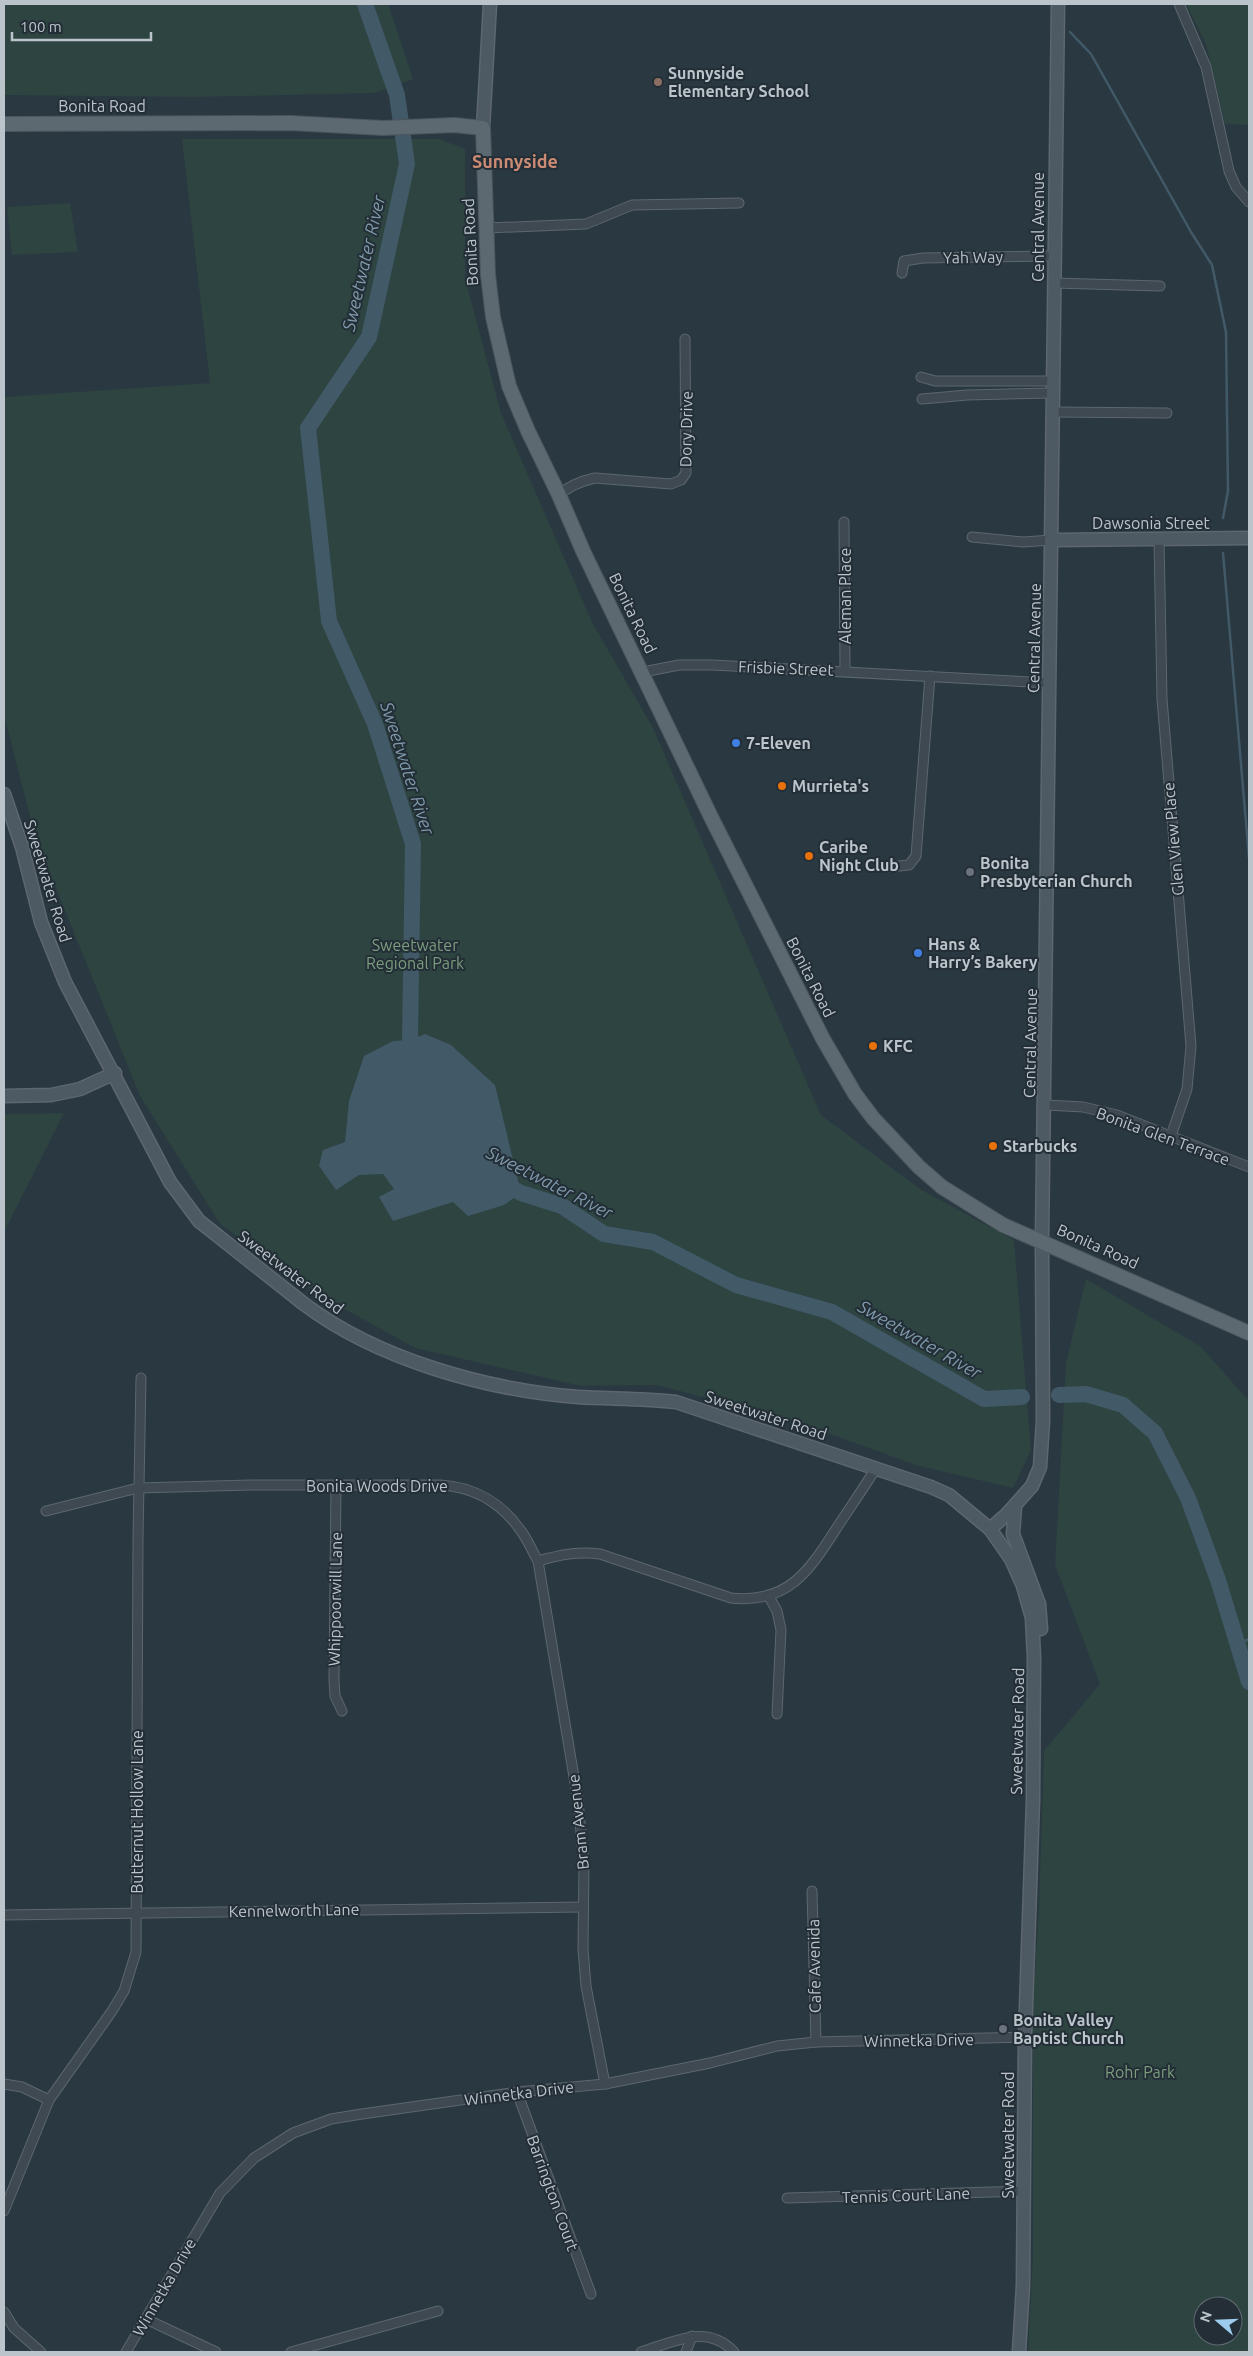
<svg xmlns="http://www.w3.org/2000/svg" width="1253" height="2356" viewBox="0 0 1253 2356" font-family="Ubuntu,sans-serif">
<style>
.green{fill:#2d4441;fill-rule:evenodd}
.water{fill:#425968}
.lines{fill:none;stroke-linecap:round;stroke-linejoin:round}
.stream{stroke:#425968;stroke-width:2.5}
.river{stroke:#425968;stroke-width:16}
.street-casing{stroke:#5c676e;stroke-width:11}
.secondary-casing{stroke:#5c676e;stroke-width:15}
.primary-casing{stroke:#4b555d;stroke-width:16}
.street{stroke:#3e4951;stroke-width:9}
.secondary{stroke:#4d5963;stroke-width:12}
.primary{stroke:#5c6970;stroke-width:14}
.education-dot{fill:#8d6e63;stroke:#232e36;stroke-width:2}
.shop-dot{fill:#3f7fe0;stroke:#232e36;stroke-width:2}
.food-dot{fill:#e8710a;stroke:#232e36;stroke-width:2}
.worship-dot{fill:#6b7280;stroke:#232e36;stroke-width:2}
.labels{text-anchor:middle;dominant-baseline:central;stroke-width:4;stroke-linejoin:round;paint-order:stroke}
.poi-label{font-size:16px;font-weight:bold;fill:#bbc4cb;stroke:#232e36;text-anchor:start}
.street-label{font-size:16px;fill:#bbc4cb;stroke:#232e36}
.park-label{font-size:16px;fill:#7c9e7e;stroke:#232e36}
.neighbourhood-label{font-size:18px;font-weight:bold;fill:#cc8b75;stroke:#232e36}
.water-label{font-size:18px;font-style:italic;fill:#7f99aa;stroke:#232e36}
</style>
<rect width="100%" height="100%" fill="#2a3841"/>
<!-- green -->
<g class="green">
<polygon points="4,4 388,4 413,79 375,93 194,97 4,95"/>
<polygon points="1186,4 1249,4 1249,125 1225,124 1206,44"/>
<polygon points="182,139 440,139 465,149 465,278 501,413 592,622 653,728 821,1115 920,1189 1014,1240 1031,1450 1013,1488 915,1465 801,1423 657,1385 581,1386 415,1348 321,1296 220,1224 140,1096 35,836 4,715 4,397 210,383"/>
<polygon points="70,203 78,252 12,255 7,207"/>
<polygon points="64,1113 4,1232 4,1114"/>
<path d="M1086,1279l114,67 49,55v951h-221l5,-97v-247l6,-101 5,-156 56,-67 -45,-119 11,-202zM1203,2306h30v30h-30z"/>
</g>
<!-- water -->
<g class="water">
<polygon points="357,4 362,4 388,78 383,79"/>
<polygon points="425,1034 451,1045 495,1085 521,1193 504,1205 468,1216 453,1202 393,1221 379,1197 394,1189 383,1174 359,1175 336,1190 319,1166 323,1150 345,1142 349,1101 364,1056 393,1041 410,1040"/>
</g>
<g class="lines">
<!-- stream -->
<g class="stream">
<polyline points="1070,32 1091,54 1191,232 1212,265 1226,332 1228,491 1223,518"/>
<polyline points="1223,553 1249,858"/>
<polyline points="1238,1644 1249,1639"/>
</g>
<!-- river -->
<g class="river">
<polyline points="365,4 397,95 407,164 369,337 308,428 329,621 375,724 413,844 410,1040 416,1060"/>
<polyline points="502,1183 521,1193 562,1206 604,1234 653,1242 736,1285 832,1312 984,1399 1022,1397"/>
<polyline points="1059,1395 1086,1394 1123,1405 1155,1433 1188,1498 1218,1580 1249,1682"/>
</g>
<defs>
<g id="street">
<polyline points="1179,4 1206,67 1229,171 1236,187 1249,202"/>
<polyline points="487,228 586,224 632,205 739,203"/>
<polyline points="902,273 904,261 923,258 1055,256"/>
<polyline points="1054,283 1160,286"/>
<polyline points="921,377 935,381 1054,381"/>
<polyline points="922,399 967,395 1053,393"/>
<polyline points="1053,412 1167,413"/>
<path d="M559,495c10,-9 22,-14 36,-17l76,6 10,-4 5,-7 -1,-134"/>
<polyline points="844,522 845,671"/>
<polyline points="972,537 1023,542 1052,540"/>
<polyline points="1159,539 1162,699 1191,1046 1187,1089 1171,1136"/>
<polyline points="643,672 679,665 713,665 1050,683"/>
<polyline points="889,867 909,865 916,856 930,676"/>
<polyline points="1046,1105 1083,1107 1117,1115 1249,1167"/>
<polyline points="336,1486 334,1680 335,1696 342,1711"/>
<path d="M46,1511l92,-23 113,-3h189c34,2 62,18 81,46 7,9 11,20 17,30l40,240 6,63 -1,85 3,37 19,98"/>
<path d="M538,1561c21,-6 40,-10 62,-7l131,44c57,6 78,-27 105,-69 13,-20 27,-40 40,-61"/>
<polyline points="768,1595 777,1611 781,1630 777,1714"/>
<polyline points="812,1891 816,2042"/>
<polyline points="4,1915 583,1907"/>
<polyline points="4,2084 22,2087 49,2100"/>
<polyline points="517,2092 591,2294"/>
<polyline points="787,2198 1024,2191"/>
<polyline points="4,2211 49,2100 112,2011 124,1991 136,1952 138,1539 141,1378"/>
<polyline points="4,2312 14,2328 41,2352"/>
<polyline points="146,2319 216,2352"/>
<polyline points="126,2352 220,2193 254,2158 293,2133 331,2119 362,2114 517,2092 605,2084 710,2063 777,2046 816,2042 1025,2037"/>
<polyline points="291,2352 438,2311"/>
<path d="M641,2352c32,-10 66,-29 93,0"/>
<polyline points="686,2352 692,2336"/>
</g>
<g id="secondary">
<polyline points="483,128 490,4"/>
<polyline points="1052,540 1249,538"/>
<path d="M4,794l18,53 19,75 24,60 105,200 29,39 105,83c73,55 182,86 274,93 32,2 65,1 98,5l255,85 18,8 41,34 21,30 12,27 9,32 2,39 -1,143 -8,237 -2,248 -4,67"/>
<polyline points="4,1096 51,1095 80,1089 115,1073"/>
<polyline points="1015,1506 1013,1534 1039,1604 1041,1629"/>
<polyline points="990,1529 1006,1515 1032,1486 1040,1467 1043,1421 1042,1240 1058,4"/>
</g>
<polyline id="primary" points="4,124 290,123 383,128 454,125 483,128 488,275 493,317 509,386 528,431 559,495 583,551 711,817 823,1039 855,1094 873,1118 919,1167 942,1187 1003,1225 1249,1333"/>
</defs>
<!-- street casing -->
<use href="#street" class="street-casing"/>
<!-- secondary casing -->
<use href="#secondary" class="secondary-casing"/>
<!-- primary casing -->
<use href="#primary" class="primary-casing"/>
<!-- street -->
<use href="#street" class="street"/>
<!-- secondary -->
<use href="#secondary" class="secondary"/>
<!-- primary -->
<use href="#primary" class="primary"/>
</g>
<!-- markers -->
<circle class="education-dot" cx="658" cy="82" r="5"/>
<g class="shop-dot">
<circle cx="736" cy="743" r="5"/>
<circle cx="918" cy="953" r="5"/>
</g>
<g class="food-dot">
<circle cx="782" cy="786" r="5"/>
<circle cx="809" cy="856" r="5"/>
<circle cx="873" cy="1046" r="5"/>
<circle cx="993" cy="1146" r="5"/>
</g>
<g class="worship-dot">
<circle cx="970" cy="872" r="5"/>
<circle cx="1003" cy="2029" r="5"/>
</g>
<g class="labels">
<!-- poi labels -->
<g class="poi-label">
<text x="668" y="73">Sunnyside<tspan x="668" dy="18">Elementary School</tspan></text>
<text x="746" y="743">7-Eleven</text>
<text x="792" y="786">Murrieta's</text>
<text x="819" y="847">Caribe<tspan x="819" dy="18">Night Club</tspan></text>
<text x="980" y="863">Bonita<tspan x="980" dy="18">Presbyterian Church</tspan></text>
<text x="928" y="944">Hans &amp;<tspan x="928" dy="18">Harry’s Bakery</tspan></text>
<text x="883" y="1046">KFC</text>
<text x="1003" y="1146">Starbucks</text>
<text x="1013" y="2020">Bonita Valley<tspan x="1013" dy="18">Baptist Church</tspan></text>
</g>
<!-- street labels -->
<g class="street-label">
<text x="102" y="106">Bonita Road</text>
<text transform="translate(1038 227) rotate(-90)">Central Avenue</text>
<text transform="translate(470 242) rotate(-93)">Bonita Road</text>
<text transform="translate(973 257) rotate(-1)">Yah Way</text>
<text transform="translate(686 429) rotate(-89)">Dory Drive</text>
<text x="1151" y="523">Dawsonia Street</text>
<text transform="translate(845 596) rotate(-90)">Aleman Place</text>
<text transform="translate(633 613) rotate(64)">Bonita Road</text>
<text transform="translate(1034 638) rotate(-89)">Central Avenue</text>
<text transform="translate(786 668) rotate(2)">Frisbie Street</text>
<text transform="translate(1173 839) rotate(-95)">Glen View Place</text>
<text transform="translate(48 881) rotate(73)">Sweetwater Road</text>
<text transform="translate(811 977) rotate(63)">Bonita Road</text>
<text transform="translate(1030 1043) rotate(-89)">Central Avenue</text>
<text transform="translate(1163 1136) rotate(20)">Bonita Glen Terrace</text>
<text transform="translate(1098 1246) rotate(24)">Bonita Road</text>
<text transform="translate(291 1272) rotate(37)">Sweetwater Road</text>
<text transform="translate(766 1415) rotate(18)">Sweetwater Road</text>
<text x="377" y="1486">Bonita Woods Drive</text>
<text transform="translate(335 1599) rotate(-89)">Whippoorwill Lane</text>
<text transform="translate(1017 1731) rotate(-89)">Sweetwater Road</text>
<text transform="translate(137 1812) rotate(-90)">Butternut Hollow Lane</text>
<text transform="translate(578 1822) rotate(-96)">Bram Avenue</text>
<text transform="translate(294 1910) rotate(-1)">Kennelworth Lane</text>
<text transform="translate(814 1966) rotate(-91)">Cafe Avenida</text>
<text transform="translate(919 2040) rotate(-1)">Winnetka Drive</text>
<text transform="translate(519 2093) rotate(-7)">Winnetka Drive</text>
<text transform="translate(1008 2135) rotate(-90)">Sweetwater Road</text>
<text transform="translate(553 2193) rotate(70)">Barrington Court</text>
<text transform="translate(906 2195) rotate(-2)">Tennis Court Lane</text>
<text transform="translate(164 2287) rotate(-60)">Winnetka Drive</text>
</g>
<!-- park labels -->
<g class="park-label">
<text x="415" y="945">Sweetwater<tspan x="415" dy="18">Regional Park</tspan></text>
<text x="1140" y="2072">Rohr Park</text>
</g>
<!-- neighbourhood labels -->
<g class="neighbourhood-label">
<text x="515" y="161">Sunnyside</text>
</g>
<!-- water labels -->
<g class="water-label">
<text transform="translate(363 263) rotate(-77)">Sweetwater River</text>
<text transform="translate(408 768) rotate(72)">Sweetwater River</text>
<text transform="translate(550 1182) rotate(27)">Sweetwater River</text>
<text transform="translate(920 1339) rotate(30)">Sweetwater River</text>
</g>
</g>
<!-- border -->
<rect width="1253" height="2356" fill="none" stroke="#bbc4cb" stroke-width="10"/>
<!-- north arrow -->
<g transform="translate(1218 2321) rotate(289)"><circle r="24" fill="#232e36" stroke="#606a72"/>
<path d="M0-4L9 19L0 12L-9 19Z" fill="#9dcbee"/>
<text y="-8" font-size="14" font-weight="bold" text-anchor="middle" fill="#bbc4cb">N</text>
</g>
<!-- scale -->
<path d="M12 32v8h139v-8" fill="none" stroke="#bbc4cb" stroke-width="2.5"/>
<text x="20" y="32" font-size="15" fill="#bbc4cb" stroke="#232e36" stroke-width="4" paint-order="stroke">100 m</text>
</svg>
